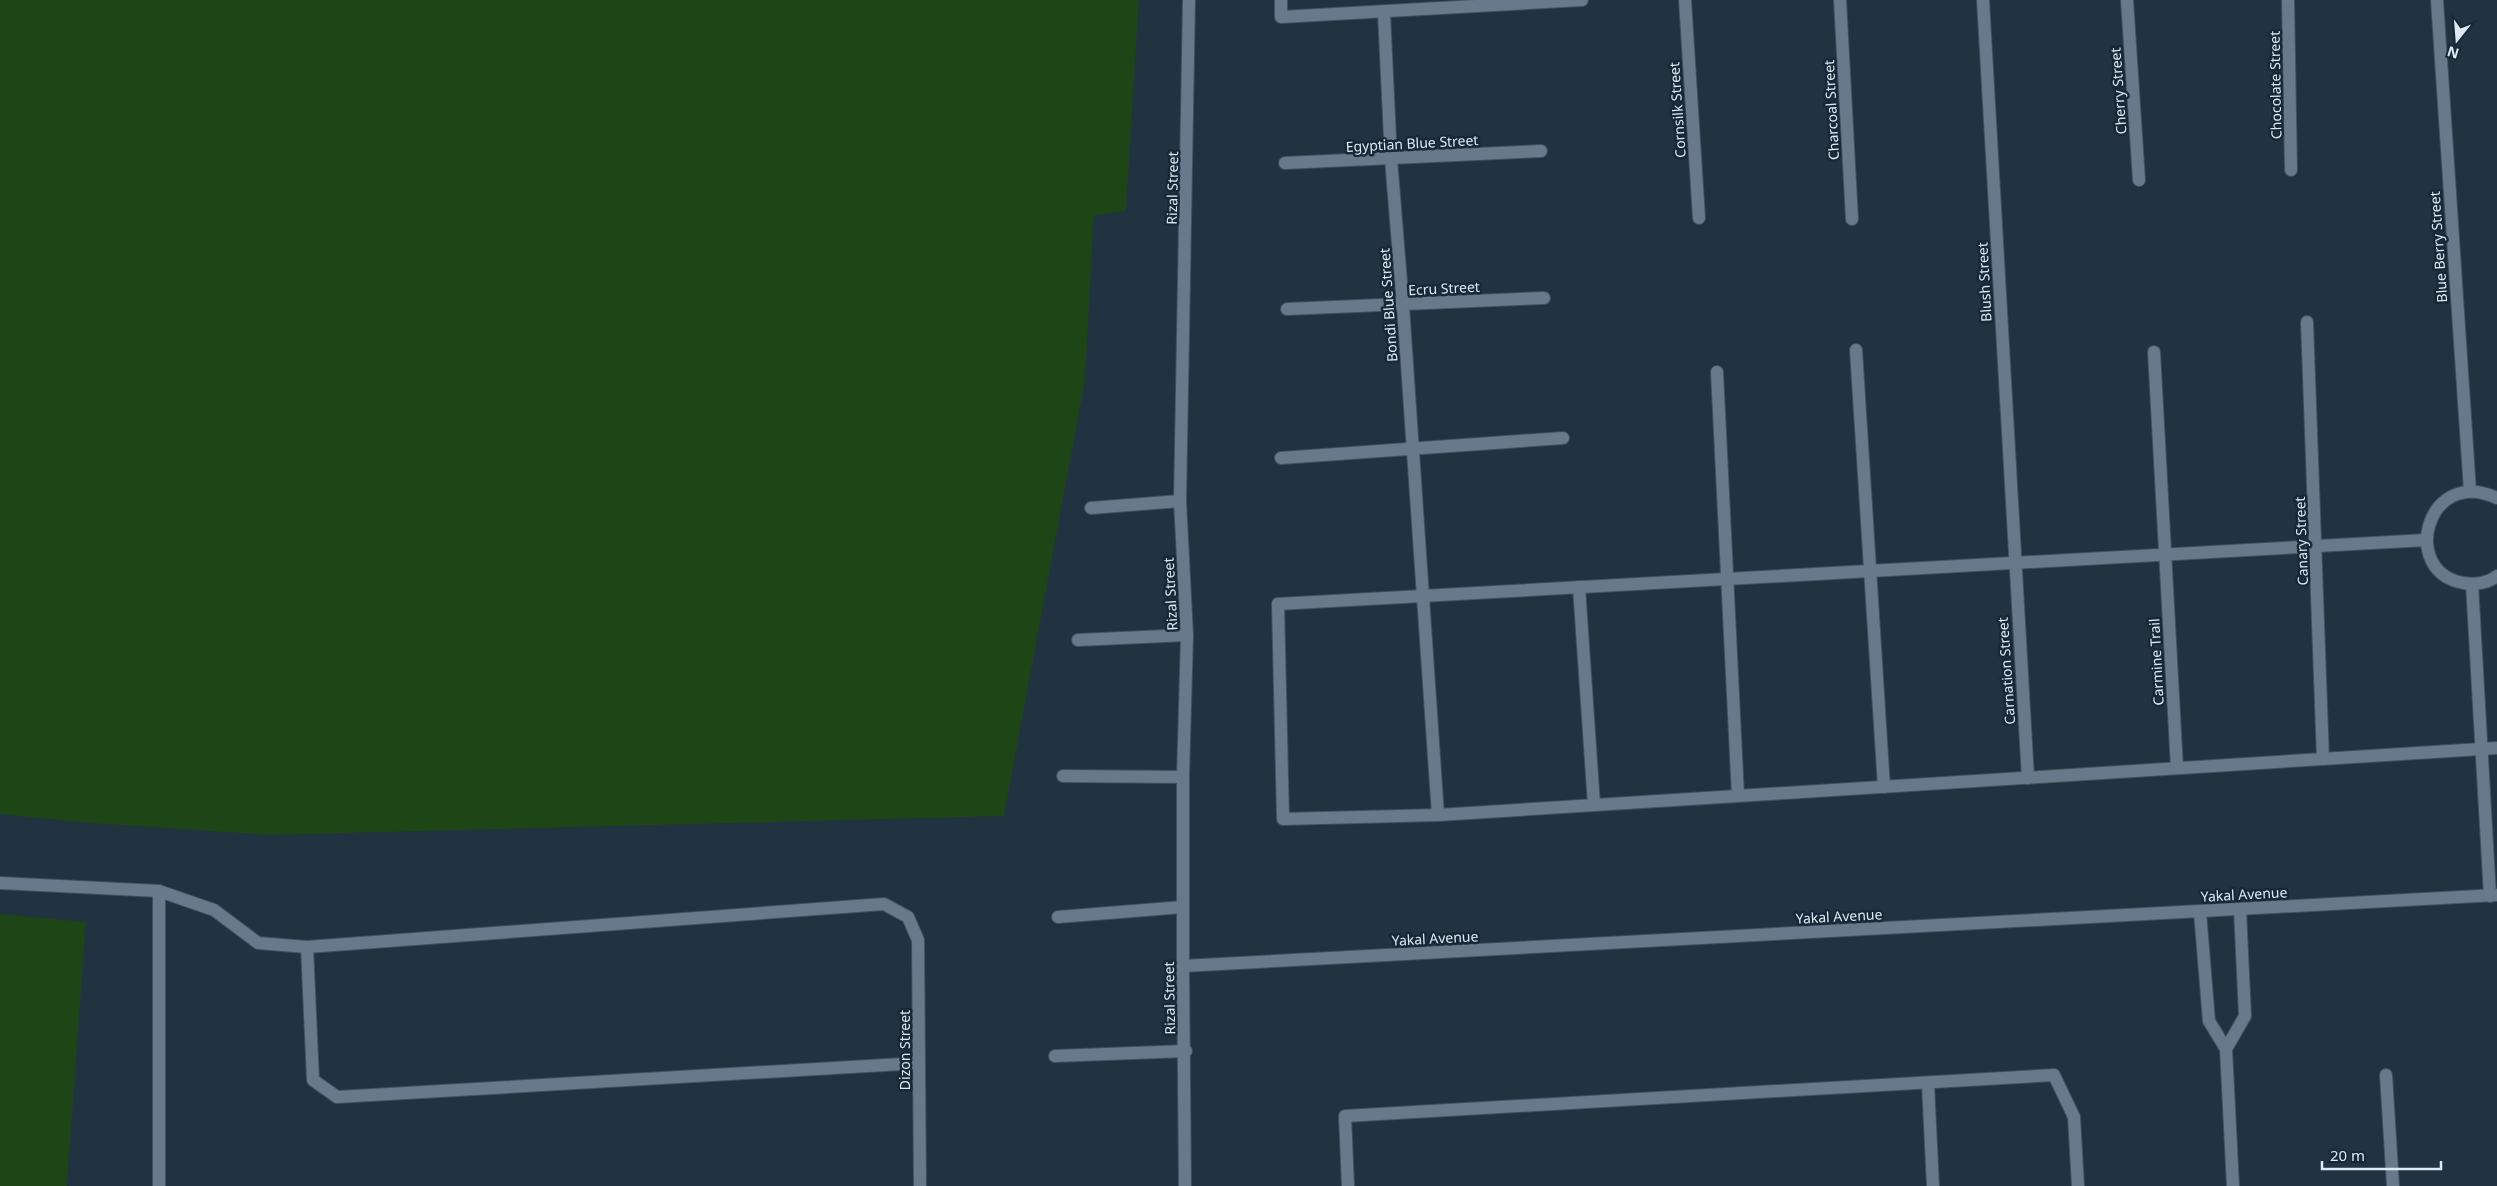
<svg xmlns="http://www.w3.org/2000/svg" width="2497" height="1186" viewBox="0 0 2497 1186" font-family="'Noto Sans',sans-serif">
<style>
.green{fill:#1e4515}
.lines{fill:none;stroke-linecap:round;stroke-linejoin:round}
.service-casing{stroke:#41505d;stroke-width:14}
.minor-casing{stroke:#41505d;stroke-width:14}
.tertiary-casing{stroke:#41505d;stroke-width:14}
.service{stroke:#67798b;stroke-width:12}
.minor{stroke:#67798b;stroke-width:12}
.tertiary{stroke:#67798b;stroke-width:12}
.labels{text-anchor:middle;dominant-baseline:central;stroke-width:5;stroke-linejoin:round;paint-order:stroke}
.street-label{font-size:14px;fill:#dee9f3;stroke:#182837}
</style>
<rect width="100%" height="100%" fill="#213241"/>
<!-- green -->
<g class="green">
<polygon points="0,0 1139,0 1126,211 1094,215 1085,381 1004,816 269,835 91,823 0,814"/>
<polygon points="0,914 86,922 67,1186 0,1186"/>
</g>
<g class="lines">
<defs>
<g id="service">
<polyline points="1091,508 1180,501"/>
<polyline points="1278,604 1283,819 1438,815 2497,748"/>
<polyline points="1078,640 1187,635"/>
<polyline points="1063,776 1183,777"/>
<polyline points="1058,917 1183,907"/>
<polyline points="1055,1056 1186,1051"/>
</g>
<g id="minor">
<polyline points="1281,0 1281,17 1582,0"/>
<polyline points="1685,0 1699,218"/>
<polyline points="1840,0 1852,219"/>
<polyline points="1983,0 2028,778"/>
<polyline points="2127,0 2139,180"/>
<polyline points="2288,0 2291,170"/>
<polyline points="2437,0 2470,491"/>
<polyline points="1384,13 1391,159 1403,306 1438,815"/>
<polyline points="1285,163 1541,151"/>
<polyline points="1287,309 1544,298"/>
<polyline points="2307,322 2323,759"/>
<polyline points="1856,350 1884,787"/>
<polyline points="2154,352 2177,768"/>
<polyline points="1717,372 1738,796"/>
<polyline points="1281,458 1563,438"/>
<path d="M2497,498c-71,-33 -98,75 -33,85 11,2 24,0 33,-7"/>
<polyline points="2472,584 2490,896"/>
<polyline points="1579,587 1594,805"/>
<polyline points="1278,604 2426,540"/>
<polyline points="0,883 159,891 214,910 258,943 307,947 884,904 908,917 918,940 920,1186"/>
<polyline points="2200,912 2209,1021 2226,1049 2233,1186"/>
<polyline points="307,947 313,1080 337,1097 919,1063"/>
<polyline points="1183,966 1183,777 1187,635 1180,501 1189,0"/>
<polyline points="2226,1049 2245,1016 2240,910"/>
<polyline points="2386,1075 2393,1186"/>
<polyline points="1928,1084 1933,1186"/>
<polyline points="159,1186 159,891"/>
<polyline points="1348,1186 1345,1116 2054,1075 2074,1117 2078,1186"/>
</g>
<polyline id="tertiary" points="1185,1186 1183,966 2497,895"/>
</defs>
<!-- service casing -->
<use href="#service" class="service-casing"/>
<!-- minor casing -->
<use href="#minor" class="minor-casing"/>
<!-- tertiary casing -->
<use href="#tertiary" class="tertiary-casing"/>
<!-- service -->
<use href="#service" class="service"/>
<!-- minor -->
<use href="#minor" class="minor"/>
<!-- tertiary -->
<use href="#tertiary" class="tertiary"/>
</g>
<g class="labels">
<!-- street labels -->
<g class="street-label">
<text transform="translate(2275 85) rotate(-91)">Chocolate Street</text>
<text transform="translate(2118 91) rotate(-94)">Cherry Street</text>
<text transform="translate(1677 110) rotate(-94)">Cornsilk Street</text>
<text transform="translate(1831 110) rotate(-93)">Charcoal Street</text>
<text transform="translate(1412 143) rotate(-3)">Egyptian Blue Street</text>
<text transform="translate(1172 188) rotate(-89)">Rizal Street</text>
<text transform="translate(2438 247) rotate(-94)">Blue Berry Street</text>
<text transform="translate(1984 282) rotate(-93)">Blush Street</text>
<text transform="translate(1444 288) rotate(-3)">Ecru Street</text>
<text transform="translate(1388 305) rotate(-94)">Bondi Blue Street</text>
<text transform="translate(2301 541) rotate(-92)">Canary Street</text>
<text transform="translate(1170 594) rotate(-93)">Rizal Street</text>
<text transform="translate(2156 662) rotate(-93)">Carmine Trail</text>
<text transform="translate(2006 671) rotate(-94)">Carnation Street</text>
<text transform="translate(2244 894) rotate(-3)">Yakal Avenue</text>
<text transform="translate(1839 916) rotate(-3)">Yakal Avenue</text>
<text transform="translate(1435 938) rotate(-3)">Yakal Avenue</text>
<text transform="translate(1169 998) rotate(-91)">Rizal Street</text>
<text transform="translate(904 1050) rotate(-90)">Dizon Street</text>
</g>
</g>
<!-- north arrow -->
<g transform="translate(2457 40) rotate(197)" stroke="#182837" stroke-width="4" paint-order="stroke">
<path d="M0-4L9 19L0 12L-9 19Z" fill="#dee9f3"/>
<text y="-8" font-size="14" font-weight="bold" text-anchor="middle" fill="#dee9f3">N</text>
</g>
<!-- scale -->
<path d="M2322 1161v8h119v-8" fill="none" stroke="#dee9f3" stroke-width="2.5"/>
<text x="2330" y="1161" font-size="15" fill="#dee9f3" stroke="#182837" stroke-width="4" paint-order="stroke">20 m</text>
</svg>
